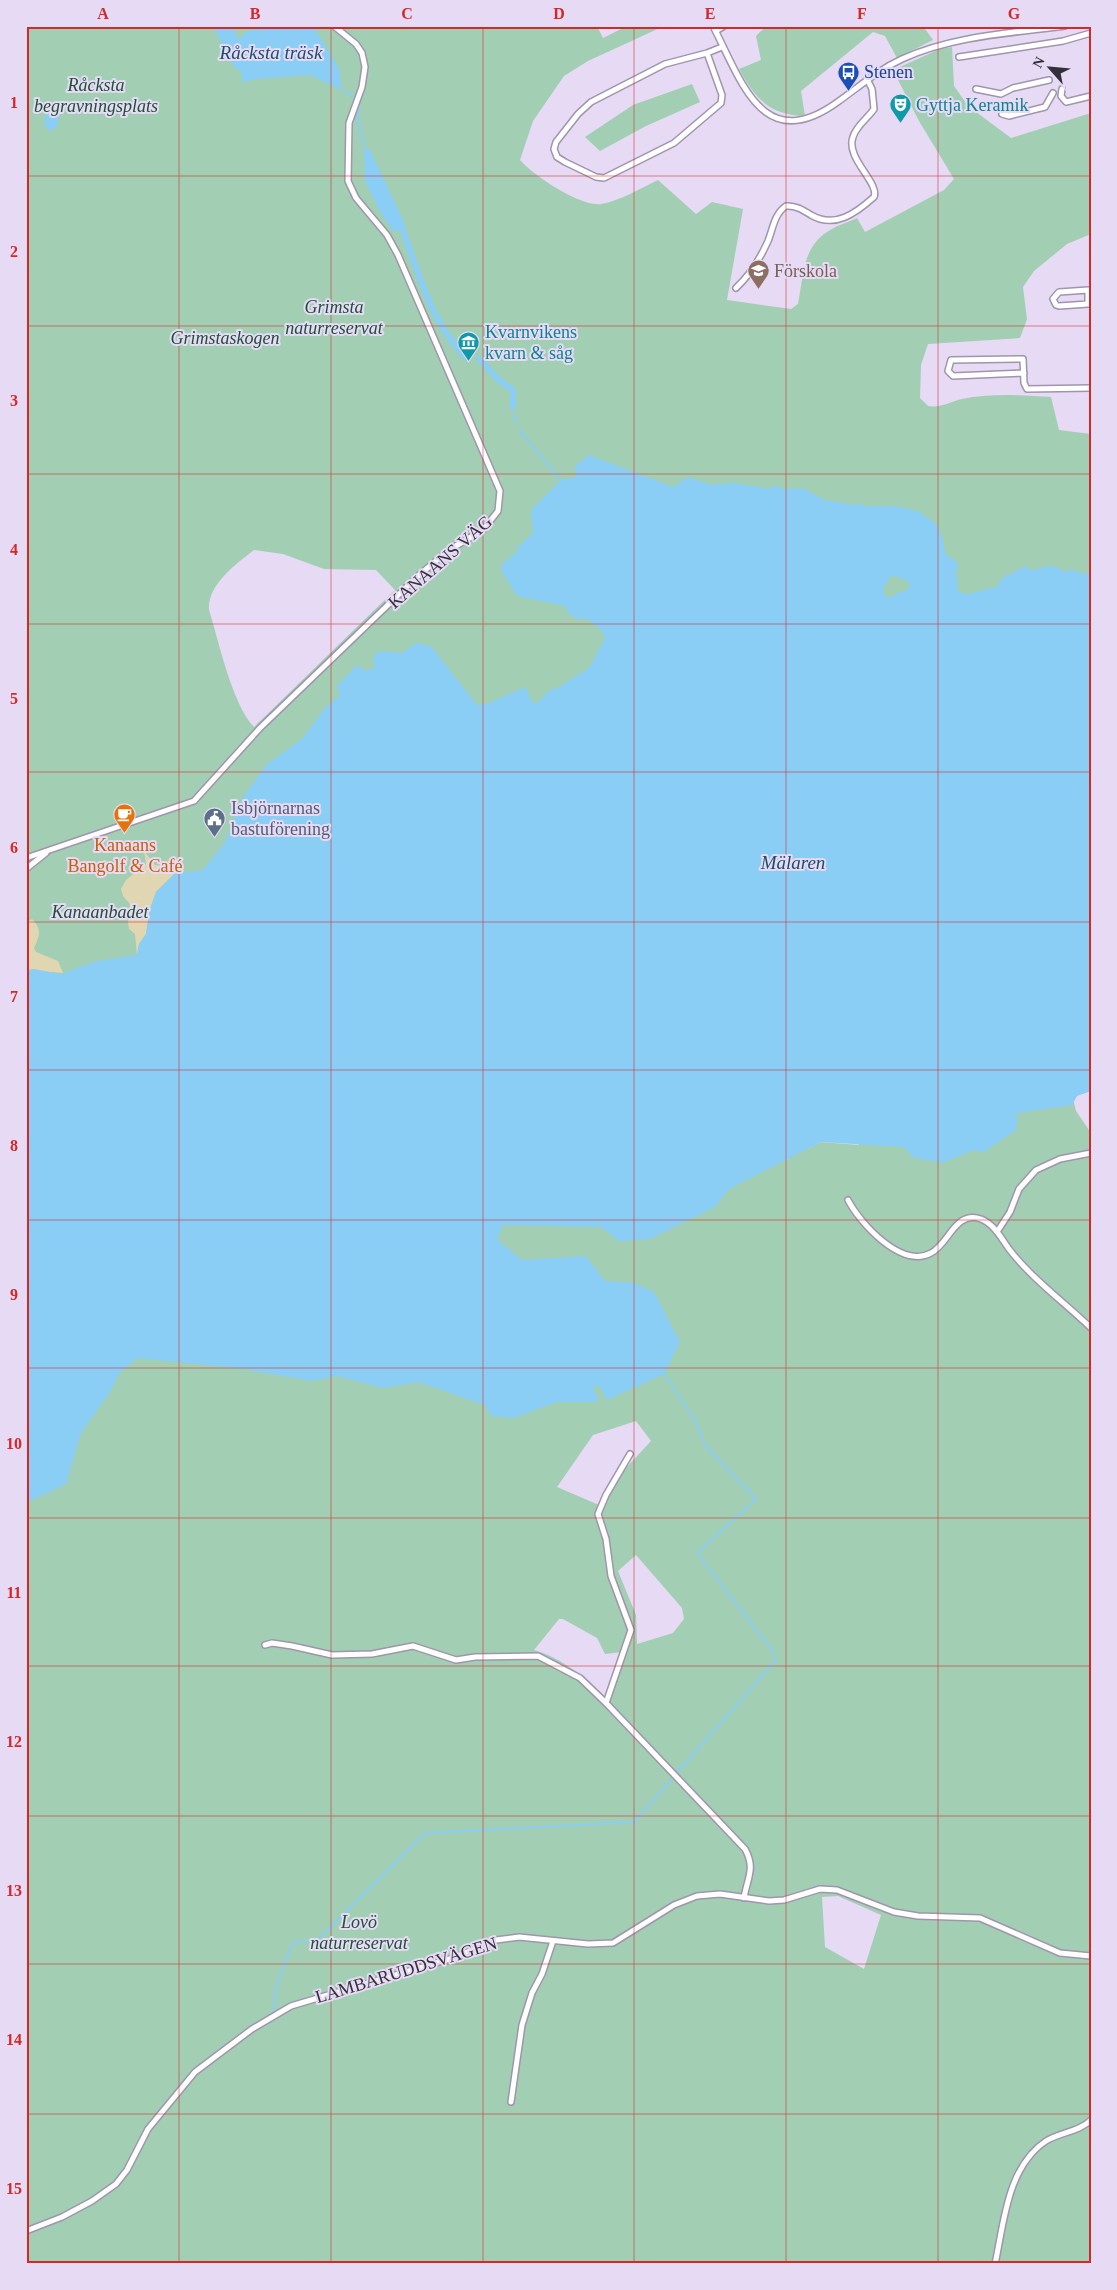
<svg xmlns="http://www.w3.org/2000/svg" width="1117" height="2290" viewBox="0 0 1117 2290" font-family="'Times New Roman',serif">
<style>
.green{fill:#a2ceb3;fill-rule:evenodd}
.sand{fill:#e0d7b2}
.water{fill:#8acdf5;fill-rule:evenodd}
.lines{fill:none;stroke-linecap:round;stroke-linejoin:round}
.stream{stroke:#8acdf5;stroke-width:2}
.canal{stroke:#8acdf5;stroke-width:6}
.street-casing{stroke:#a095ad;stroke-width:8}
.street{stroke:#fff;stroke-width:5}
.grid{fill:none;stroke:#d62828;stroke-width:1;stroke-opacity:0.55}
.labels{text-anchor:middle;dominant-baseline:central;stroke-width:4;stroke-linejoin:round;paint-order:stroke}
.transit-label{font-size:18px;fill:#164399;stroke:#e6daf4;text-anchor:start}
.park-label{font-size:18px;font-style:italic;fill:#1d5036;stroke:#e6daf4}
.culture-label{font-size:18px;fill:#0d838f;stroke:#e6daf4;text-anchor:start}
.education-label{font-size:18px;fill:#785e54;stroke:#e6daf4;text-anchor:start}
.street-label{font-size:18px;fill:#34303a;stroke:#e6daf4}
.service-label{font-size:18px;fill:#4e5e75;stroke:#e6daf4;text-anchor:start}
.food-label{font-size:18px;fill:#c56008;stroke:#e6daf4}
.water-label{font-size:19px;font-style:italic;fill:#1b4f6b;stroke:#e6daf4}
.neatline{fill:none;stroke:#d62828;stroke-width:2}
.grid-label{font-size:16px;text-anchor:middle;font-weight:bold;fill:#d62828}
</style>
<rect width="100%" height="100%" fill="#e6daf4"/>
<!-- green -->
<g class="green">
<path d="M26,26h571l6,12 24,-12h37l-76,35 -24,15 -31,45 -13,39c13,15 60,47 81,44 19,-3 40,-16 57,-24l38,34 16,-12 31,7 -16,91 64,9 7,-5c6,-30 4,-59 34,-75 8,-5 17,-7 25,-11l8,14 79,-42 10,-11 -35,-58 -26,-51 47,-21 12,-2 2,39 14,20 43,32 80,-25v121l-24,10 -33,27 -11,16 4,32 -7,19 -92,6 -7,21 -1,33 8,8c14,2 21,-4 34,-7 28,-6 60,-4 89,-2l8,33 32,4v234l-1065,400zM254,550l29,4 41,15 52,1 19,20 -141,137c-22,-23 -35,-85 -45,-117 -2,-25 27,-46 45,-60z"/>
<path d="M766,26h157l10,14 -36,18 -12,-22 -12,-4 -72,59 4,25c-36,-1 -50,-18 -66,-47l22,-9 -5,-24z"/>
<polygon points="692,84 700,102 646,126 600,151 585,137 633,105"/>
<path d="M1067,1075l9,36 15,22v1131h-1065v-1052zM852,1126l7,19 -38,-3 -34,18zM636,1421l15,20 -39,42 -13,22 -42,-18 36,-52zM636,1555l46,53 2,11 -11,14 -36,11 -1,-29 -18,-44zM559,1619h4l34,19 8,16 17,-2 -16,44 -3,2c-16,-21 -44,-41 -69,-48zM838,1896l43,19 -17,54 -39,-22 -3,-50z"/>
</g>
<!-- sand -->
<g class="sand">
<polygon points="144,851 155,865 172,866 174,874 156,892 150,909 146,934 139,944 137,955 135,934 129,929 128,922 130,904 123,896 121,889 126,880 146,864"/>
<path d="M32,919c10,10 8,17 2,29l2,4 22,9 5,12 -37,-3v-47z"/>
</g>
<!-- water -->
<g class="water">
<polygon points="213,26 232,26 238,39 249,30 256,30 255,26 313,26 339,68 342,90 310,75 257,79 242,82 242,73 233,66"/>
<path d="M52,107l5,2 2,8 -2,10 -7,4 -5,-5c-1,-7 0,-15 7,-19z"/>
<polygon points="364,147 370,150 406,226 394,232 382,215 365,181"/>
<path d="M589,455l84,32 15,-10 23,8 22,-2 34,5 10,-2 7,3 18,-1 23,12 30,5 4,-2 6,3h30l23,5 18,13 6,12 3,17 14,11 -3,6 2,16 -1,2 2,4 9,2 30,-8 4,-8 24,-12 6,5c12,-6 22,-7 34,1l5,-3 10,4 10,1v517l-14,5 -5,9 -55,8v16l-33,23 -11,-2 -31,13 -30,-6 -8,-10 -83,-5 -92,47 -14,18 -65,32 -31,2 -18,-14 -98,-2 -6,14 25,21 64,-4 19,25 30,2 19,9 26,50 -16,32 -57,26 -9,-16 -5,4 6,11 -5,3h-38l-42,16 -23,-2 -6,-11 -67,-23 -35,6 -46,-12 -26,5 -66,-12 -107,-11 -18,14 -10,20 -29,41 -15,51 -40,19v-533l8,-1 27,5 36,-13 40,-6 2,-11 7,-10 4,-25 6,-17 18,-18 29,-4 22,-28 18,-45 24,-33 36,-26 22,-30 15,-13 -3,-9 19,-20 2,-1 7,6 10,-3 -2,-11 6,-6 23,2 14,-10 15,3 46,59 12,-2 36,-16 8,16h4l15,-15 2,2 35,-22 16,-30 -3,-7 -16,-13 -6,2 -11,-6 -4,-8 -48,-10 -15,-24 -1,-7 17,-14 -1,-3 16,-15 -2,-22 2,-3 28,-28 15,-3 -1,-11zM891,576l7,1 13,6 -6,9h-6l-10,6 -5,-4 -1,-6z"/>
</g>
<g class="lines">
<!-- stream -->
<g class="stream">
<polyline points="342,90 360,100 357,119 365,149"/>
<polyline points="513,414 517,423"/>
<polyline points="519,430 561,480"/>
<polyline points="664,1374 695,1420 706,1446 756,1499 697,1553 775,1654 775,1661 677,1773"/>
<polyline points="274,2011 276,1986 293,1942 317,1940 425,1833 634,1822 674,1777"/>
<polyline points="26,2234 53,2223"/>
</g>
<!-- canal -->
<g class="canal">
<path d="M402,228c16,43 30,98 65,130"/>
<polyline points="479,359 499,380 513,390 513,407"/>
</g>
<defs>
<g id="street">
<path d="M713,26c29,56 50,131 126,75 21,-15 39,-31 63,-42 50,-23 109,-26 163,-33"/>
<polyline points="716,31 724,26"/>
<polyline points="707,53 665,64 591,102 578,114 556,142 554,149 557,157 565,162 596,177 604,178 674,143 721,103 722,95 707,53 722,47"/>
<polyline points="959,57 1063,41 1091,33"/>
<polyline points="976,89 1001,94 1013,88 1049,80"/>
<polyline points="1062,89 1061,96 1066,102 1091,96"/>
<polyline points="1002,114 1009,116 1045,107 1053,93"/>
<path d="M736,288c14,-13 24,-29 32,-47 5,-12 6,-27 18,-35 9,-1 17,4 25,9 24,14 45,-2 63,-18 6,-14 -29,-39 -21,-60 3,-11 15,-19 21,-28l-2,-20 -5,-10"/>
<polyline points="1088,304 1088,290 1059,292 1053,299 1056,305 1059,306 1088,304 1091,304"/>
<polyline points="1024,373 953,376 948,371 951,360 1023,359 1024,383 1027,389 1091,388"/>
<polyline points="26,858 194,801 260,728 418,576 449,550 483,530 498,511 500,491 398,255 387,235 356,198 348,181 349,123 362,87 365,67 362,53 356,44 334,26"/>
<polyline points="26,869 46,853"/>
<path d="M848,1200c12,23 53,69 83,53 18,-9 24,-43 50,-34 13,5 20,19 28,30 22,29 56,54 82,79"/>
<polyline points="997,1232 1010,1212 1019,1189 1036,1170 1060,1159 1091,1153"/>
<path d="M630,1454l-24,41 -8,19 8,25 5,37 20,54 -25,73 139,146c11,20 2,29 -1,49"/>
<polyline points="265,1645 272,1643 292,1646 332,1655 372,1654 413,1646 456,1660 475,1657 538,1656 580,1678 606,1703"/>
<polyline points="511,2102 522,2025 532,1993 542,1974 553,1941"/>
<polyline points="26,2231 62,2217 92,2201 116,2184 127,2170 148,2129 195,2072 252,2029 291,2006 453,1958 496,1940 519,1937 588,1944 613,1943 674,1905 697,1896 720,1894 769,1901 784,1900 820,1889 837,1890 894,1912 918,1916 980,1918 1060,1953 1091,1956"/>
<path d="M995,2264c9,-41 12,-97 51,-123 14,-9 33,-9 45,-21"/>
</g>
</defs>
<!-- street casing -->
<use href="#street" class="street-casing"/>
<!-- street -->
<use href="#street" class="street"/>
</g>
<!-- grid -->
<path class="grid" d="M179,26v2238M331,26v2238M483,26v2238M634,26v2238M786,26v2238M938,26v2238M26,176h1065M26,326h1065M26,474h1065M26,624h1065M26,772h1065M26,922h1065M26,1070h1065M26,1220h1065M26,1368h1065M26,1518h1065M26,1666h1065M26,1816h1065M26,1964h1065M26,2114h1065"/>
<!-- icons -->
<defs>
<symbol id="bus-pin" viewBox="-11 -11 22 30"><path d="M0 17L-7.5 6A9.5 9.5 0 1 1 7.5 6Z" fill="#1a4fb4" stroke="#e6daf4"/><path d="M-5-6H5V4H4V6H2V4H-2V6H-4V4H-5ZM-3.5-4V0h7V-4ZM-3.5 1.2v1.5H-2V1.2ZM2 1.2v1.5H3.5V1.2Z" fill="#fff"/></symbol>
<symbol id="theatre-pin" viewBox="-11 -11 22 30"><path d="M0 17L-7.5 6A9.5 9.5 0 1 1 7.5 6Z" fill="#0f9aa8" stroke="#e6daf4"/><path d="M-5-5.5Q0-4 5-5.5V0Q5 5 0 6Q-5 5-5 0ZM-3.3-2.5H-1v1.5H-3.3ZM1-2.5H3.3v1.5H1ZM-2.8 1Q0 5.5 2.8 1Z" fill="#fff"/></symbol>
<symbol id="school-pin" viewBox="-11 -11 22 30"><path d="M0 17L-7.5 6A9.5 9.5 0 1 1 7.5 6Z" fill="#8d6e63" stroke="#e6daf4"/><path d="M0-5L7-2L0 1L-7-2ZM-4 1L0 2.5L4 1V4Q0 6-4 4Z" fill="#fff"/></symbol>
<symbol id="museum-pin" viewBox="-11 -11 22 30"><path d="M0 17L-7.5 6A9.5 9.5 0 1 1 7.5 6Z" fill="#0f9aa8" stroke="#e6daf4"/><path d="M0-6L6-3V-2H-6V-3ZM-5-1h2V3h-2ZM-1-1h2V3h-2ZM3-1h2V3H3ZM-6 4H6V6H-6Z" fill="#fff"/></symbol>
<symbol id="cafe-pin" viewBox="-11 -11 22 30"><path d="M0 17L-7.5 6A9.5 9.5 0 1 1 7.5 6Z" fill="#e8710a" stroke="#e6daf4"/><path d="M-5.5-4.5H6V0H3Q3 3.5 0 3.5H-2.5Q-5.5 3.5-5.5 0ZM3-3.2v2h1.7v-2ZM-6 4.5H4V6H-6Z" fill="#fff"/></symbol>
<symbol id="civic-pin" viewBox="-11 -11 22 30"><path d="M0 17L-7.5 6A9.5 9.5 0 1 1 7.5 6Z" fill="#5c6f8a" stroke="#e6daf4"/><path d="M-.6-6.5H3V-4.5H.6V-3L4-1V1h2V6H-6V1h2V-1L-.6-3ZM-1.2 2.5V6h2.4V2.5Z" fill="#fff"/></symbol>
</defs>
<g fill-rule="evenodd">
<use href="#bus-pin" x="836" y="60" width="25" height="34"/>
<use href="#theatre-pin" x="888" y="92" width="25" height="34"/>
<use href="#school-pin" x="746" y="258" width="25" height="34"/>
<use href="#museum-pin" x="456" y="330" width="25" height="34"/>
<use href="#cafe-pin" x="112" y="802" width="25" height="34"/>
<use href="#civic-pin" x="202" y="806" width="25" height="34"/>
</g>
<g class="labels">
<!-- transit labels -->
<g class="transit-label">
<text x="864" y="72">Stenen</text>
</g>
<!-- park labels -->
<g class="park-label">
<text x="96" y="85">Råcksta<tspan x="96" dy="21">begravningsplats</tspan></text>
<text x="334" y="307">Grimsta<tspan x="334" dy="21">naturreservat</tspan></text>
<text x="225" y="338">Grimstaskogen</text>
<text x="100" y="912">Kanaanbadet</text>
<text x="359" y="1922">Lovö<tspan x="359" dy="21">naturreservat</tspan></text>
</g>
<!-- culture labels -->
<g class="culture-label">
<text x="916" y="105">Gyttja Keramik</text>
<text x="485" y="332">Kvarnvikens<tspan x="485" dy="21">kvarn &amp; såg</tspan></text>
</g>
<!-- education labels -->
<g class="education-label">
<text x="774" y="271">Förskola</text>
</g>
<!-- street labels -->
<g class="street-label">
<text transform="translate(440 562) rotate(-41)">KANAANS VÄG</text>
<text transform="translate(406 1970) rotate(-17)">LAMBARUDDSVÄGEN</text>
</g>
<!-- service labels -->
<g class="service-label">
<text x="231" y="808">Isbjörnarnas<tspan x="231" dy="21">bastuförening</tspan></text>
</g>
<!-- food labels -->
<g class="food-label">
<text x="125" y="845">Kanaans<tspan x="125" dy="21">Bangolf &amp; Café</tspan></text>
</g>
<!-- water labels -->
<g class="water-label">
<text x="271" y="52">Råcksta träsk</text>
<text x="793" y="862">Mälaren</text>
</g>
</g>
<!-- border -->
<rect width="1117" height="2290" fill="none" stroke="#e6daf4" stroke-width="55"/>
<!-- north arrow -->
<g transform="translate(1050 68) rotate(297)" stroke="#e6daf4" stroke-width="4" paint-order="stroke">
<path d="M0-4L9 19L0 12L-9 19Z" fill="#34303a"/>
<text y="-8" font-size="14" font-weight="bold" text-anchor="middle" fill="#34303a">N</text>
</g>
<rect x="28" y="28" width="1062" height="2234" class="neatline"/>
<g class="grid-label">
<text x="103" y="19">A</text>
<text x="255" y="19">B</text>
<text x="407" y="19">C</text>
<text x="559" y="19">D</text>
<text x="710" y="19">E</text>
<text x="862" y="19">F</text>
<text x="1014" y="19">G</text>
<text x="14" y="108">1</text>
<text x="14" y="257">2</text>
<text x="14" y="406">3</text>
<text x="14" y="555">4</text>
<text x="14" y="704">5</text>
<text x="14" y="853">6</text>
<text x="14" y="1002">7</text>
<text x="14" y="1151">8</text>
<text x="14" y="1300">9</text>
<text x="14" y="1449">10</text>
<text x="14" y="1598">11</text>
<text x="14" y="1747">12</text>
<text x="14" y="1896">13</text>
<text x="14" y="2045">14</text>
<text x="14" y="2194">15</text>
</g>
</svg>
